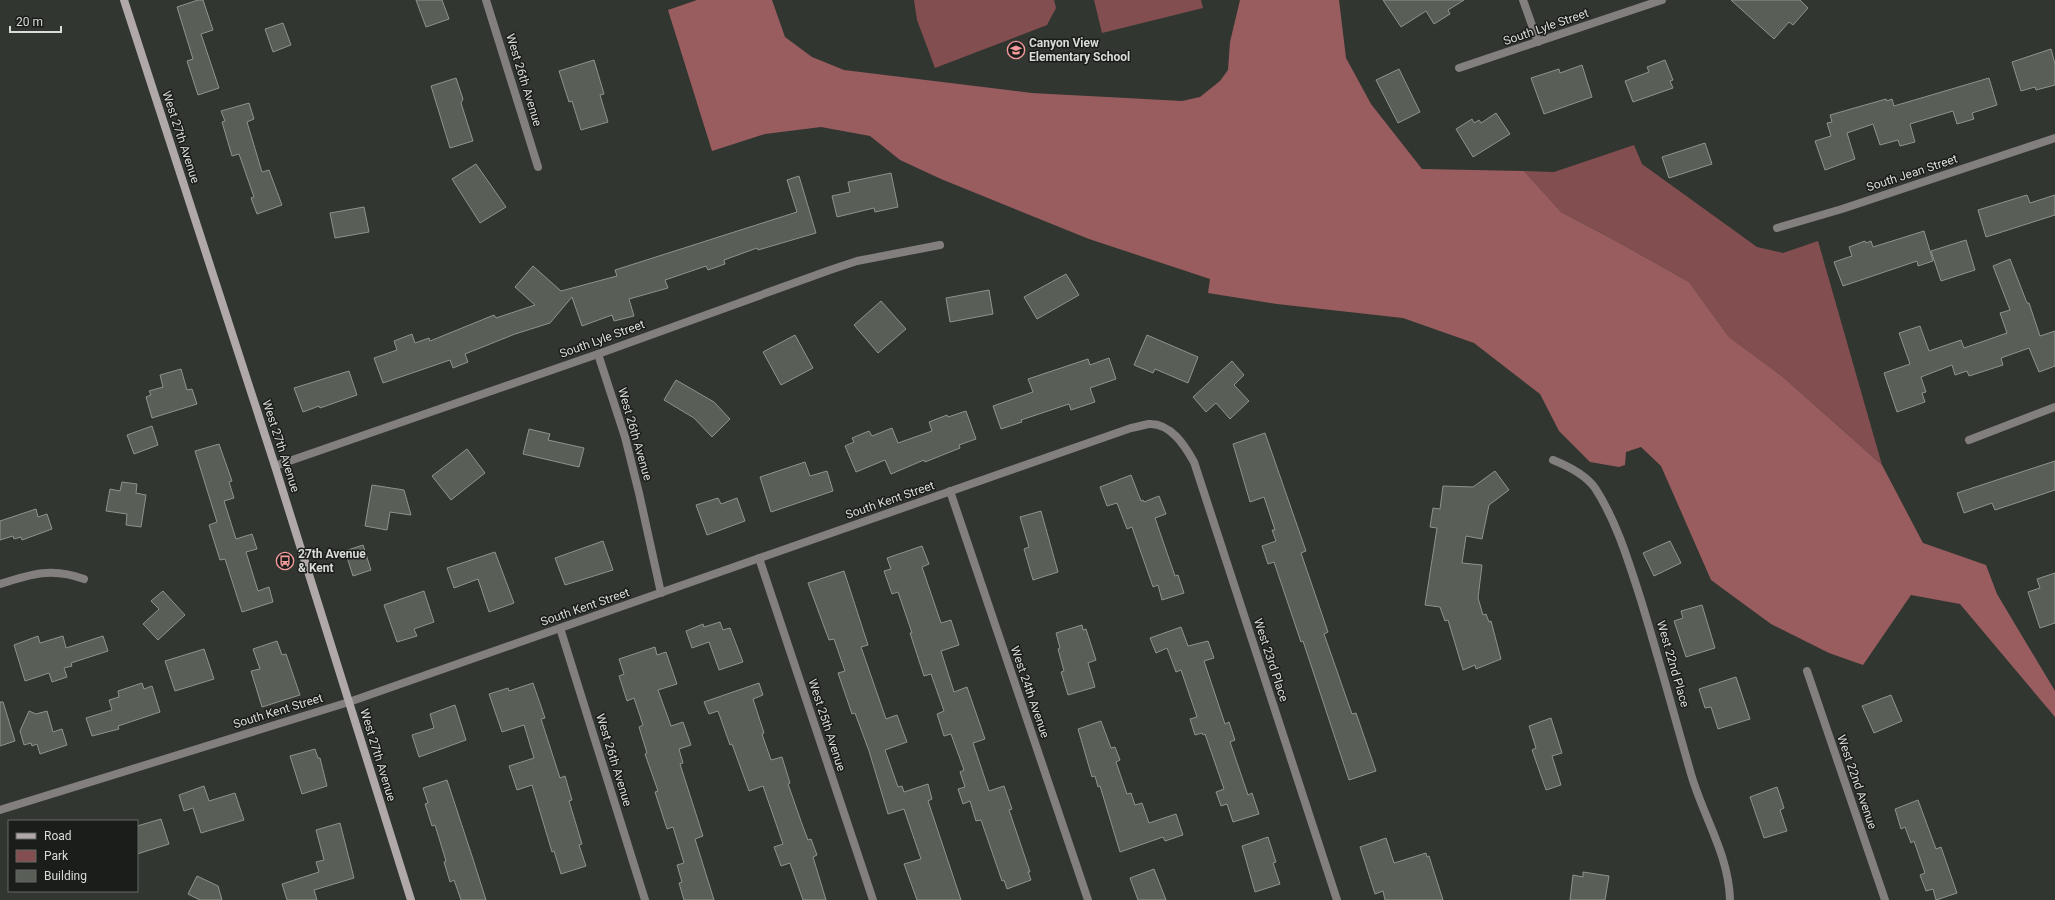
<svg xmlns="http://www.w3.org/2000/svg" width="2055" height="900" viewBox="0 0 2055 900" font-family="Roboto,sans-serif">
<style>
.green{fill:#834e50}
.forest{fill:#995d5f}
.building{fill:#595e57;stroke:#8e948d}
.lines{fill:none;stroke-linecap:round;stroke-linejoin:round}
.street{stroke:#847f7f;stroke-width:8}
.secondary{stroke:#b1a9a9;stroke-width:8}
.labels{text-anchor:middle;dominant-baseline:central;stroke-width:3;stroke-linejoin:round;paint-order:stroke}
.street-label{font-size:12px;fill:#d9dcd8;stroke:#1b1d1a}
.poi-label{font-size:12px;font-weight:bold;fill:#d9dcd8;stroke:#1b1d1a;text-anchor:start}
</style>
<rect width="100%" height="100%" fill="#313630"/>
<!-- green -->
<g class="green">
<polygon points="914,0 1054,0 1056,8 1047,25 935,68 917,20"/>
<polygon points="1094,0 1201,0 1203,8 1102,33"/>
<polygon points="1634,145 1642,164 1757,247 1783,253 1818,241 1882,465 1783,377 1729,337 1689,282 1616,241 1561,212 1524,171 1554,172"/>
</g>
<!-- forest -->
<polygon class="forest" points="697,0 772,0 785,37 812,57 844,70 1032,93 1182,101 1200,97 1220,81 1228,70 1230,42 1240,0 1339,0 1346,58 1371,104 1422,169 1524,171 1561,212 1616,241 1689,282 1729,337 1783,377 1882,465 1923,543 1986,565 1997,594 2055,691 2055,717 1960,604 1911,595 1863,665 1829,653 1771,624 1711,580 1661,466 1641,447 1626,452 1625,465 1619,467 1590,462 1559,431 1540,394 1474,343 1403,318 1277,304 1208,293 1210,279 1089,239 941,179 900,160 870,136 821,127 765,134 712,151 668,10"/>
<!-- building -->
<g class="building">
<polygon points="198,0 203,0 213,30 201,34 219,88 198,95 187,61 193,59 177,7"/>
<polygon points="416,0 442,0 449,19 426,27"/>
<polygon points="1383,0 1464,0 1448,10 1450,14 1434,24 1426,11 1401,27"/>
<polygon points="1731,0 1800,0 1808,8 1793,25 1789,22 1774,39"/>
<polygon points="283,23 291,45 273,52 265,29"/>
<polygon points="2051,49 2055,64 2055,85 2036,90 2035,87 2021,91 2012,62"/>
<polygon points="594,60 604,94 600,95 608,122 581,130 572,101 569,102 559,71"/>
<polygon points="1665,60 1673,80 1670,81 1673,88 1633,102 1625,81 1649,72 1647,67"/>
<polygon points="1582,65 1592,97 1544,114 1531,78 1559,69 1560,73"/>
<polygon points="1399,69 1420,112 1398,123 1376,80"/>
<polygon points="456,78 463,99 461,103 473,141 450,148 431,86"/>
<polygon points="1989,78 1997,105 1972,113 1974,119 1957,124 1953,111 1910,124 1915,142 1900,146 1898,140 1880,145 1873,124 1847,133 1855,159 1825,170 1815,141 1831,136 1827,123 1832,122 1830,115 1886,99 1887,101 1892,99 1894,106"/>
<polygon points="249,103 254,119 247,122 262,172 269,170 282,205 257,214 251,198 254,197 239,154 232,156 222,122 225,121 221,111"/>
<polygon points="1496,113 1510,134 1473,157 1456,129 1472,119 1474,123 1479,120 1481,123"/>
<polygon points="1705,143 1712,164 1669,178 1662,157"/>
<polygon points="476,164 506,207 480,223 452,179"/>
<polygon points="891,173 898,207 875,212 874,208 837,217 832,196 850,192 848,182"/>
<polygon points="799,176 816,233 758,250 757,248 724,260 725,264 708,270 706,266 665,280 668,288 629,299 634,316 614,321 612,315 582,326 572,297 550,323 515,334 465,354 468,362 453,368 450,360 383,383 374,358 397,350 394,341 412,334 415,343 429,338 430,341 494,315 496,318 535,305 515,287 533,266 561,291 617,276 615,270 797,212 787,180"/>
<polygon points="2027,195 2030,203 2055,195 2055,215 1986,237 1978,210"/>
<polygon points="364,207 369,232 335,238 330,213"/>
<polygon points="1924,231 1933,261 1918,266 1917,261 1843,286 1834,262 1852,256 1849,247 1865,241 1866,243 1871,241 1873,247"/>
<polygon points="1966,240 1975,270 1941,281 1931,251"/>
<polygon points="2010,259 2027,303 2029,303 2040,336 2055,331 2055,366 2039,372 2029,348 2001,358 2003,365 1969,376 1967,371 1955,375 1952,365 1921,377 1926,392 1922,393 1925,402 1897,412 1884,373 1910,364 1899,333 1920,326 1929,351 1961,340 1964,348 2007,333 2000,313 2010,310 1993,266"/>
<polygon points="1066,274 1079,295 1037,319 1024,297"/>
<polygon points="989,290 993,314 950,322 946,298"/>
<polygon points="881,301 906,329 878,353 854,325"/>
<polygon points="795,335 813,368 781,385 763,352"/>
<polygon points="1147,335 1198,357 1188,383 1155,369 1153,373 1134,365"/>
<polygon points="1109,358 1116,379 1090,388 1095,402 1071,410 1069,404 1021,420 1022,422 1001,429 993,406 1033,392 1028,379 1088,359 1090,365"/>
<polygon points="1232,361 1244,375 1234,385 1249,401 1230,419 1216,403 1206,412 1193,397"/>
<polygon points="181,369 187,390 192,389 197,404 152,418 146,397 151,395 149,391 163,387 160,375"/>
<polygon points="349,371 357,395 320,408 319,406 303,412 294,388"/>
<polygon points="676,380 714,402 730,419 712,437 694,418 664,400"/>
<polygon points="966,411 976,439 959,445 960,448 925,462 924,460 891,474 885,460 856,472 845,446 854,442 852,438 869,431 872,436 892,428 898,443 932,431 929,422 947,415 948,417"/>
<polygon points="152,426 158,445 134,454 127,435"/>
<polygon points="529,429 550,434 548,440 584,448 579,467 523,454"/>
<polygon points="1265,433 1306,551 1301,553 1328,632 1324,634 1352,714 1356,713 1376,771 1349,780 1303,641 1301,642 1274,562 1268,564 1262,546 1276,541 1272,530 1275,530 1264,497 1250,502 1233,444"/>
<polygon points="219,444 232,481 229,482 234,498 224,501 236,539 252,534 257,549 246,552 258,591 269,587 273,602 242,612 225,559 220,560 209,525 217,522 195,451"/>
<polygon points="467,449 485,473 451,500 432,476"/>
<polygon points="2055,461 2055,490 1995,510 1992,503 1964,513 1957,493"/>
<polygon points="805,462 810,476 827,471 833,491 771,512 760,477"/>
<polygon points="1495,471 1509,490 1489,505 1482,539 1466,536 1462,563 1482,565 1478,598 1483,615 1486,614 1489,622 1491,621 1501,659 1476,669 1475,665 1463,670 1448,620 1445,621 1440,607 1425,605 1437,528 1430,527 1433,508 1440,509 1443,486 1473,487"/>
<polygon points="1131,475 1141,501 1143,500 1144,502 1159,496 1166,514 1155,518 1175,576 1178,575 1184,593 1162,600 1158,585 1153,587 1132,527 1127,529 1117,503 1107,506 1100,487"/>
<polygon points="122,482 137,484 136,493 146,495 141,527 126,525 127,514 106,511 110,489 120,491"/>
<polygon points="372,485 404,490 411,515 390,512 387,530 365,526"/>
<polygon points="718,498 721,504 737,498 745,521 707,535 696,505"/>
<polygon points="36,509 38,517 47,514 52,529 22,540 21,537 14,539 13,536 0,540 0,521"/>
<polygon points="1041,511 1058,572 1033,580 1024,549 1029,547 1020,517"/>
<polygon points="603,541 613,570 565,585 555,558"/>
<polygon points="1670,541 1681,563 1654,576 1643,553"/>
<polygon points="363,545 371,570 353,576 345,551"/>
<polygon points="922,546 929,564 922,567 941,623 951,620 959,645 941,651 954,692 967,687 985,739 973,743 989,791 1004,786 1012,809 1009,810 1030,872 1028,872 1031,880 1007,889 1004,880 1002,881 981,820 976,821 970,801 963,804 958,789 965,787 960,772 964,770 951,734 944,736 937,714 944,711 931,674 924,676 910,633 912,633 898,592 892,594 884,571 891,569 887,558"/>
<polygon points="495,552 514,603 489,612 478,579 454,588 447,568"/>
<polygon points="844,571 868,645 861,647 886,719 897,715 907,742 885,750 898,787 902,786 904,792 928,784 932,799 928,801 961,900 917,900 904,864 921,859 904,809 888,814 869,751 855,713 852,714 838,673 845,671 834,639 829,640 808,583"/>
<polygon points="2055,573 2055,623 2040,628 2028,592 2040,588 2037,579"/>
<polygon points="163,591 185,615 158,640 143,624 159,609 151,601"/>
<polygon points="424,591 434,622 414,629 417,636 397,642 384,605"/>
<polygon points="1702,605 1715,648 1686,657 1674,621 1683,618 1681,611"/>
<polygon points="720,622 723,630 730,628 743,662 719,670 709,642 692,648 686,631 703,624 704,627"/>
<polygon points="1082,625 1083,630 1086,629 1096,660 1088,663 1095,687 1068,695 1061,672 1064,671 1058,649 1060,648 1056,633"/>
<polygon points="1181,627 1188,646 1208,641 1214,658 1204,661 1225,724 1229,722 1235,740 1230,742 1248,795 1252,793 1259,814 1233,822 1227,804 1221,806 1216,792 1224,789 1205,734 1203,735 1202,733 1195,735 1190,719 1197,717 1181,670 1176,672 1167,648 1156,653 1150,638"/>
<polygon points="38,636 40,643 63,636 66,648 103,636 108,651 71,663 72,666 64,668 67,677 52,682 49,673 25,681 14,645"/>
<polygon points="277,641 282,655 286,654 300,695 262,707 251,671 260,669 253,649"/>
<polygon points="655,647 657,655 666,652 677,684 658,690 671,726 683,722 691,745 679,749 683,763 680,764 703,836 695,839 714,900 684,900 679,883 682,882 677,865 684,863 673,827 667,829 655,792 658,791 645,754 647,753 639,727 643,725 634,698 627,701 619,676 624,674 619,659"/>
<polygon points="204,649 214,679 175,691 165,661"/>
<polygon points="1736,677 1750,719 1718,729 1711,707 1705,708 1699,689"/>
<polygon points="142,683 144,689 152,686 160,712 118,726 119,729 92,736 86,718 112,710 109,700 119,697 118,691"/>
<polygon points="533,683 545,718 541,719 560,778 565,776 572,800 569,801 582,844 579,845 586,866 561,874 554,851 552,852 532,785 517,790 509,766 534,758 524,725 502,732 489,694 508,688 509,691"/>
<polygon points="759,683 763,695 753,699 764,733 762,734 771,760 782,757 790,783 788,784 802,824 808,840 811,839 817,855 813,857 826,900 803,900 790,863 781,866 774,847 783,844 763,786 749,791 732,744 730,745 718,711 709,714 704,702"/>
<polygon points="1891,695 1902,721 1874,733 1862,706"/>
<polygon points="0,702 3,702 15,741 0,746"/>
<polygon points="455,705 466,740 419,757 412,735 434,728 430,714"/>
<polygon points="29,711 36,714 47,711 53,732 62,729 67,745 40,754 37,744 32,746 31,743 24,745 20,731"/>
<polygon points="1551,718 1562,753 1552,756 1561,785 1546,790 1532,750 1536,748 1529,726"/>
<polygon points="1101,721 1111,748 1115,747 1120,760 1116,762 1127,794 1131,793 1135,805 1142,803 1149,823 1176,814 1183,835 1165,841 1163,837 1120,852 1100,786 1098,787 1095,776 1092,777 1078,729"/>
<polygon points="315,749 318,758 320,758 327,786 302,794 290,756"/>
<polygon points="447,780 472,856 486,900 461,900 454,880 450,882 444,862 446,861 435,825 432,826 425,804 428,803 423,788"/>
<polygon points="204,786 209,801 235,793 244,820 201,833 193,808 184,811 179,795"/>
<polygon points="1777,787 1784,808 1780,810 1787,831 1764,838 1750,797"/>
<polygon points="1918,800 1936,849 1941,847 1957,893 1936,900 1933,889 1926,891 1920,875 1925,873 1914,841 1911,843 1905,827 1901,829 1895,809"/>
<polygon points="161,819 169,844 137,854 137,826"/>
<polygon points="340,823 354,878 314,890 317,900 287,900 282,884 319,872 316,862 324,860 316,830"/>
<polygon points="1268,837 1276,862 1273,863 1280,884 1255,892 1242,846"/>
<polygon points="1386,838 1394,863 1426,853 1427,857 1429,856 1443,900 1385,900 1383,891 1375,894 1360,847"/>
<polygon points="1154,869 1166,900 1138,900 1130,878"/>
<polygon points="1583,872 1609,876 1605,900 1570,900 1573,875 1583,877"/>
<polygon points="197,876 218,886 222,900 200,900 188,894"/>
</g>
<g class="lines">
<!-- street -->
<g class="street">
<polyline points="486,0 538,167"/>
<polyline points="1523,0 1538,42"/>
<polyline points="1459,68 1662,0"/>
<polyline points="1777,228 1842,209 2055,138"/>
<polyline points="598,354 625,437 639,493 661,593"/>
<polyline points="1969,440 2055,407"/>
<path d="M1553,460c15,6 32,14 42,28 21,32 33,72 45,109 18,58 34,118 51,177 12,42 38,81 39,126"/>
<polyline points="275,466 598,354 830,270 857,261 940,245"/>
<polyline points="950,491 1088,900"/>
<polyline points="759,558 873,900"/>
<path d="M0,584c31,-10 52,-17 84,-5"/>
<polyline points="560,628 645,900"/>
<polyline points="1807,671 1885,900"/>
<path d="M0,810l349,-108 782,-274c6,-1 12,-3 18,-4 22,-1 36,22 45,38l143,438"/>
</g>
<!-- secondary -->
<polyline class="secondary" points="124,0 275,466 411,900"/>
</g>
<!-- icons -->
<defs>
<symbol id="school-ring" viewBox="-11 -11 22 22"><circle r="9.5" fill="#1b1d1a" stroke="#f59b9e" stroke-width="1.5"/><path d="M0-5L7-2L0 1L-7-2ZM-4 1L0 2.5L4 1V4Q0 6-4 4Z" fill="#f59b9e"/></symbol>
<symbol id="bus-ring" viewBox="-11 -11 22 22"><circle r="9.5" fill="#1b1d1a" stroke="#f59b9e" stroke-width="1.5"/><path d="M-5-6H5V4H4V6H2V4H-2V6H-4V4H-5ZM-3.5-4V0h7V-4ZM-3.5 1.2v1.5H-2V1.2ZM2 1.2v1.5H3.5V1.2Z" fill="#f59b9e"/></symbol>
</defs>
<g fill-rule="evenodd">
<use href="#school-ring" x="1006" y="40" width="20" height="20"/>
<use href="#bus-ring" x="275" y="551" width="20" height="20"/>
</g>
<g class="labels">
<!-- street labels -->
<g class="street-label">
<text transform="translate(1546 27) rotate(-19)">South Lyle Street</text>
<text transform="translate(524 80) rotate(73)">West 26th Avenue</text>
<text transform="translate(181 137) rotate(72)">West 27th Avenue</text>
<text transform="translate(1912 173) rotate(-18)">South Jean Street</text>
<text transform="translate(602 339) rotate(-20)">South Lyle Street</text>
<text transform="translate(635 434) rotate(74)">West 26th Avenue</text>
<text transform="translate(281 446) rotate(72)">West 27th Avenue</text>
<text transform="translate(890 500) rotate(-19)">South Kent Street</text>
<text transform="translate(585 607) rotate(-19)">South Kent Street</text>
<text transform="translate(1271 660) rotate(72)">West 23rd Place</text>
<text transform="translate(1673 664) rotate(74)">West 22nd Place</text>
<text transform="translate(1030 692) rotate(71)">West 24th Avenue</text>
<text transform="translate(278 711) rotate(-17)">South Kent Street</text>
<text transform="translate(827 725) rotate(72)">West 25th Avenue</text>
<text transform="translate(378 755) rotate(73)">West 27th Avenue</text>
<text transform="translate(614 760) rotate(73)">West 26th Avenue</text>
<text transform="translate(1857 782) rotate(71)">West 22nd Avenue</text>
</g>
<!-- poi labels -->
<g class="poi-label">
<text x="1029" y="43">Canyon View<tspan x="1029" dy="14">Elementary School</tspan></text>
<text x="298" y="554">27th Avenue<tspan x="298" dy="14">&amp; Kent</tspan></text>
</g>
</g>
<!-- legend -->
<rect x="8" y="820" width="130" height="72" fill="#1b1d1a" stroke="#676966"/>
<rect x="16" y="833" width="20" height="6" fill="#b1a9a9" stroke="#676966"/>
<text x="44" y="840" font-size="12" fill="#d9dcd8">Road</text>
<rect x="16" y="850" width="20" height="12" fill="#834e50" stroke="#676966"/>
<text x="44" y="860" font-size="12" fill="#d9dcd8">Park</text>
<rect x="16" y="870" width="20" height="12" fill="#595e57" stroke="#676966"/>
<text x="44" y="880" font-size="12" fill="#d9dcd8">Building</text>
<!-- scale -->
<path d="M10 26v6h51v-6" fill="none" stroke="#d9dcd8" stroke-width="2"/>
<text x="16" y="26" font-size="12" fill="#d9dcd8" stroke="#1b1d1a" stroke-width="3" paint-order="stroke">20 m</text>
</svg>
